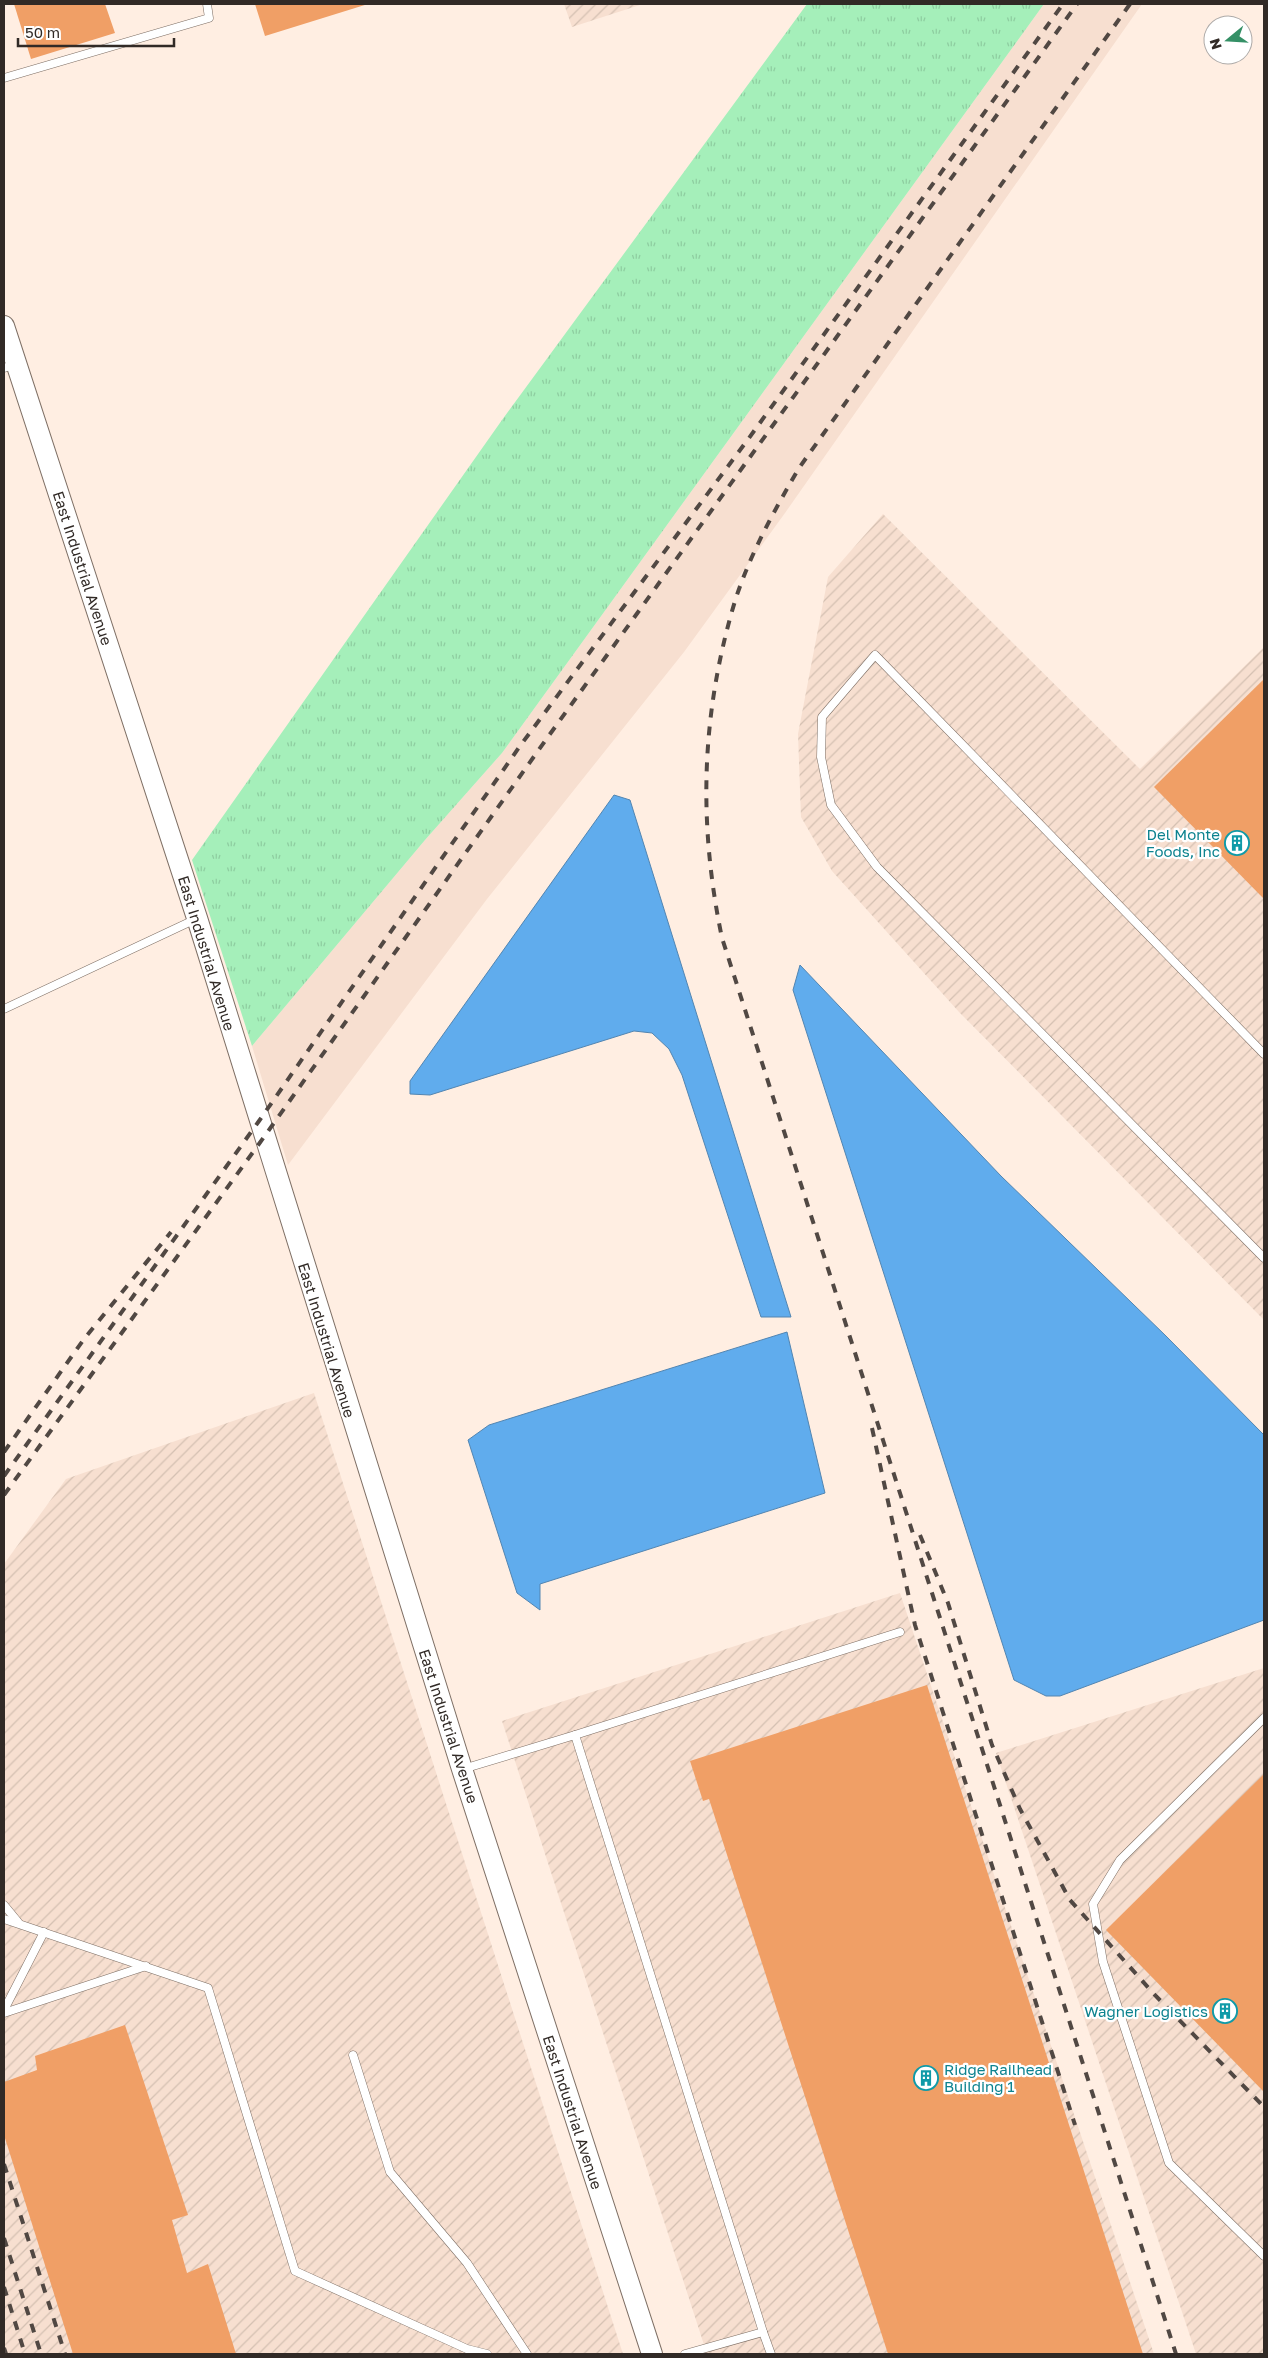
<svg xmlns="http://www.w3.org/2000/svg" width="1268" height="2358" viewBox="0 0 1268 2358" font-family="'Golos Text',sans-serif">
<style>
.industrial{fill:url(#industrial-furrows)}
.built{fill:#f7dfd0}
.grass{fill:url(#grass-tufts)}
.water{fill:#60aced;stroke:#5285b1}
.building{fill:#f09f66}
.lines{fill:none;stroke-linecap:round;stroke-linejoin:round}
.service-casing{stroke:#7e6f65;stroke-width:9}
.tertiary-casing{stroke:#7e6f65;stroke-width:22}
.service{stroke:#fff;stroke-width:8}
.tertiary{stroke:#fff;stroke-width:20}
.rail{stroke:#514843;stroke-width:4;stroke-dasharray:9 9;stroke-linecap:butt}
.labels{text-anchor:middle;dominant-baseline:central;stroke-width:4.5;stroke-linejoin:round;paint-order:stroke}
.street-label{font-size:15px;fill:#312a26;stroke:#fff}
.culture-label{font-size:15px;fill:#0d838f;stroke:#fff;text-anchor:end}
</style>
<defs>
<pattern id="industrial-furrows" width="10" height="10" patternUnits="userSpaceOnUse" patternTransform="scale(1.25)"><rect width="10" height="10" fill="#f7dfd0"/><path d="M-1 1l2-2M0 10L10 0M9 11l2-2" fill="none" stroke="#d4c0b2"/></pattern>
<pattern id="grass-tufts" width="24" height="20" patternUnits="userSpaceOnUse" patternTransform="scale(1.25)"><rect width="24" height="20" fill="#a5efba"/><path d="M3 7l-1-3M5 7V3M7 7l1-3M15 17l-1-3M17 17v-4M19 17l1-3" fill="none" stroke="#8ecda0"/></pattern>
</defs>
<rect width="100%" height="100%" fill="#ffeee2"/>
<!-- industrial -->
<g class="industrial">
<polygon points="564,4 643,4 572,27"/>
<polygon points="883,514 1140,769 1264,647 1264,1320 959,1012 832,871 801,817 798,734 828,577"/>
<polygon points="314,1393 623,2354 4,2354 4,1564 66,1479"/>
<polygon points="900,1593 1154,2354 707,2354 502,1721"/>
<polygon points="1264,1668 1264,2354 1196,2354 996,1753"/>
</g>
<!-- built -->
<polygon class="built" points="1044,4 1142,4 785,513 684,652 487,899 288,1165 252,1046 425,840 502,753"/>
<!-- grass -->
<polygon class="grass" points="807,4 1044,4 502,753 425,840 252,1046 192,860 502,420"/>
<!-- water -->
<g class="water">
<polygon points="614,795 630,800 791,1317 761,1317 682,1075 669,1049 652,1033 634,1031 430,1095 410,1094 410,1081"/>
<polygon points="800,965 1001,1176 1166,1336 1264,1435 1264,1620 1060,1696 1046,1696 1014,1680 793,990"/>
<polygon points="787,1332 825,1493 540,1584 540,1610 517,1593 468,1440 489,1425"/>
</g>
<!-- building -->
<g class="building">
<polygon points="14,4 105,4 115,33 31,59"/>
<polygon points="255,4 368,4 265,36"/>
<polygon points="1264,679 1264,899 1154,787"/>
<polygon points="927,1685 1143,2354 888,2354 709,1799 703,1801 690,1761"/>
<polygon points="1264,1774 1264,2092 1106,1930"/>
<polygon points="125,2025 188,2215 172,2220 187,2273 208,2264 236,2354 73,2354 4,2135 4,2082 37,2070 35,2056"/>
</g>
<g class="lines">
<defs>
<g id="service">
<polyline points="4,78 209,18 207,4"/>
<polyline points="4,368 16,364"/>
<polyline points="4,1009 196,919"/>
<polyline points="1264,1054 875,655 822,717 821,757 831,805 877,867 1264,1258"/>
<polyline points="1264,1718 1120,1860 1093,1904 1103,1962 1169,2163 1264,2256"/>
<polyline points="575,1735 900,1632"/>
<polyline points="463,1769 575,1735 763,2332 685,2354"/>
<polyline points="4,1905 18,1922"/>
<polyline points="4,1919 208,1988 295,2271 467,2349 487,2354"/>
<polyline points="4,2010 44,1932"/>
<polyline points="4,2013 146,1966"/>
<polyline points="353,2055 390,2172 467,2263 527,2354"/>
<polyline points="763,2332 771,2354"/>
</g>
<polyline id="tertiary" points="4,326 197,918 462,1769 652,2354"/>
</defs>
<!-- service casing -->
<use href="#service" class="service-casing"/>
<!-- tertiary casing -->
<use href="#tertiary" class="tertiary-casing"/>
<!-- service -->
<use href="#service" class="service"/>
<!-- tertiary -->
<use href="#tertiary" class="tertiary"/>
<!-- rail -->
<g class="rail">
<path d="M1130,4l-331,464c-25,43 -49,86 -64,133 -34,113 -37,222 -13,337l454,1416"/>
<polyline points="872,1428 915,1625 1075,2125"/>
<polyline points="4,1452 84,1339 171,1232"/>
<polyline points="4,1476 259,1121 520,746 749,438 1063,4"/>
<polyline points="4,1495 264,1137 545,741 1077,4"/>
<polyline points="920,1535 948,1603 992,1745 1020,1809 1070,1900 1154,1994 1264,2107"/>
<polyline points="4,2164 65,2354"/>
<polyline points="4,2238 41,2354"/>
<polyline points="4,2287 25,2354"/>
<polyline points="4,2348 6,2354"/>
</g>
</g>
<!-- icons -->
<defs>
<symbol id="building-ring" viewBox="-11 -11 22 22"><circle r="9.5" fill="#fff" stroke="#0f9aa8" stroke-width="1.5"/><path d="M-4-6H4V6H1V3H-1V6H-4ZM-2.5-4.3h1.7v1.8h-1.7ZM.8-4.3h1.7v1.8H.8ZM-2.5-1h1.7V.8h-1.7ZM.8-1h1.7V.8H.8Z" fill="#0f9aa8"/></symbol>
</defs>
<g fill-rule="evenodd">
<use href="#building-ring" x="1223" y="829" width="28" height="28"/>
<use href="#building-ring" x="1211" y="1997" width="28" height="28"/>
<use href="#building-ring" x="912" y="2064" width="28" height="28"/>
</g>
<g class="labels">
<!-- street labels -->
<g class="street-label">
<text transform="translate(83 568) rotate(72)">East Industrial Avenue</text>
<text transform="translate(207 953) rotate(73)">East Industrial Avenue</text>
<text transform="translate(327 1340) rotate(73)">East Industrial Avenue</text>
<text transform="translate(449 1726) rotate(72)">East Industrial Avenue</text>
<text transform="translate(573 2112) rotate(72)">East Industrial Avenue</text>
</g>
<!-- culture labels -->
<g class="culture-label">
<text x="1220" y="834">Del Monte<tspan x="1220" dy="17">Foods, Inc</tspan></text>
<text x="1208" y="2011">Wagner Logistics</text>
<text x="944" y="2069" text-anchor="start">Ridge Railhead<tspan x="944" dy="17">Building 1</tspan></text>
</g>
</g>
<!-- border -->
<rect width="1268" height="2358" fill="none" stroke="#312a26" stroke-width="10"/>
<!-- north arrow -->
<g transform="translate(1228 40) rotate(252)"><circle r="24" fill="#ffffff" stroke="#adaaa8"/>
<path d="M0-4L9 19L0 12L-9 19Z" fill="#359066"/>
<text y="-8" font-size="14" font-weight="bold" text-anchor="middle" fill="#312a26">N</text>
</g>
<!-- scale -->
<path d="M18 38v8h156v-8" fill="none" stroke="#312a26" stroke-width="2.5"/>
<text x="25" y="38" font-size="15" fill="#312a26" stroke="#ffffff" stroke-width="4" paint-order="stroke">50 m</text>
</svg>
